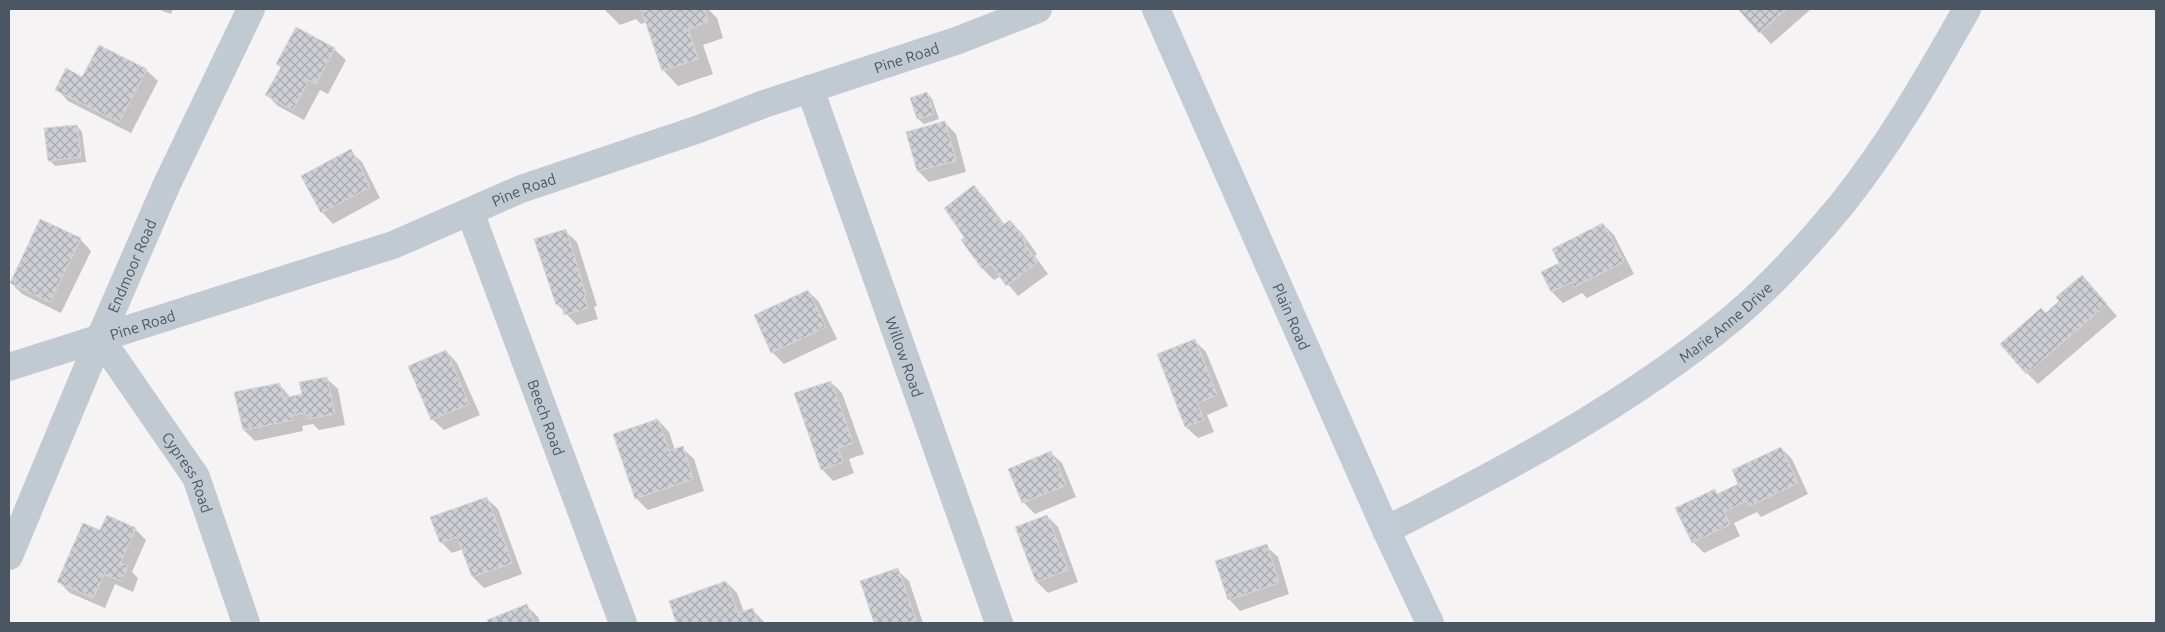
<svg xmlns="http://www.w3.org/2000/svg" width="2165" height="632" viewBox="0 0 2165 632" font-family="Ubuntu,sans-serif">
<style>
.shadow{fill:#0003}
.building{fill:url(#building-cross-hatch);stroke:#d7d9de}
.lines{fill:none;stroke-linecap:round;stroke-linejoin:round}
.minor{stroke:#c1cad2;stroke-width:28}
.secondary{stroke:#c1cbd6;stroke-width:28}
.labels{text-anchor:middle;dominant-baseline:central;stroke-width:4;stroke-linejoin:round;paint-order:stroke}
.street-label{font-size:15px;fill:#4a5661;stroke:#fff}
</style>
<defs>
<pattern id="building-cross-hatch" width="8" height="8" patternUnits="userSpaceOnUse" patternTransform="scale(1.25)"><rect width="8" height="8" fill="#cdcfd5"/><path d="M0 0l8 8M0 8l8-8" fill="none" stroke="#a8abb0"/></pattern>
</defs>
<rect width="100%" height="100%" fill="#f5f3f3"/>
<!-- shadow -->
<g class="shadow">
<polygon points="158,9 173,9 171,14"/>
<polygon points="604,9 708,9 717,18 723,38 703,45 713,74 678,86 663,70 647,22 641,24 636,19 620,25"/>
<polygon points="1739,9 1811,9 1771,44"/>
<polygon points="99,46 146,70 158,81 131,133 68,101 57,89 83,78"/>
<polygon points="334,49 346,60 328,94 320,90 304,120 278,106 267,95 281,68 278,64"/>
<polygon points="927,93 932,99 939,119 924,124 918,119"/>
<polygon points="945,123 956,134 966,172 929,182 918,171"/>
<polygon points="77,126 82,132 86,162 55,166 49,160"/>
<polygon points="350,151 362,162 380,198 333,224 322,212"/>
<polygon points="974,187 985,198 1005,225 1010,221 1022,233 1037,254 1035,256 1048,274 1018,296 1001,276 994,280 983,269 963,240 966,237"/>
<polygon points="1603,224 1614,235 1634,274 1587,298 1582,293 1563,303 1552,292 1542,273 1560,263"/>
<polygon points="565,231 577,242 597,306 594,307 598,319 577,325 557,304"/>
<polygon points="80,239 91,251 61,313 22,294 11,283"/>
<polygon points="2082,277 2117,316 2038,384 2027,373 2046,314 2061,301"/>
<polygon points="808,291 819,302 837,339 784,364 772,352 755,316"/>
<polygon points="1195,341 1206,352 1228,406 1207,415 1214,432 1198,438 1186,427 1159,355"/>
<polygon points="446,351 457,363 480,415 444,430 432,419"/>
<polygon points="326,378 338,389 345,425 319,430 313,424 302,426 303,431 255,441 244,430 279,384 291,398 303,395"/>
<polygon points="831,382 842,393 864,454 849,459 854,473 833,481 822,469"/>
<polygon points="658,420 669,432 675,450 682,448 694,459 704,491 648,510 636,498"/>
<polygon points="1781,448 1792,459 1808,494 1761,517 1757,512 1734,523 1740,536 1704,553 1693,542 1715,491 1718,494 1740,484"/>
<polygon points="1050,452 1062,463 1076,497 1035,514 1023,502 1010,470"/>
<polygon points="486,498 498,509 522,574 484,588 473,577 463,549 452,553 441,542"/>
<polygon points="1047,516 1058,527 1078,582 1048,593 1037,582"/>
<polygon points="135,529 146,540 132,572 138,578 133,592 115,584 105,608 70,593 59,582 101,531"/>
<polygon points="1266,546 1278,557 1289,594 1240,611 1229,599"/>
<polygon points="897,570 909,581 923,623 875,623 861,582"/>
<polygon points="726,582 737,593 744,612 752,609 765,623 678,623 670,601"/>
<polygon points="527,606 538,617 540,623 489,623 489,621"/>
</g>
<!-- building -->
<g class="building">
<polygon points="641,9 704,9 708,22 688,29 698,59 662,71"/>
<polygon points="1738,9 1787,9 1759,33"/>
<polygon points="296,27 335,48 316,84 309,80 293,110 265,95 281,67 276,64"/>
<polygon points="99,45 147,69 119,122 55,90 66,68 82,77"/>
<polygon points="927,92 934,114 917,119 910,98"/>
<polygon points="945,121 956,161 917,171 906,132"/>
<polygon points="77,125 81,157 48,161 44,128"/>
<polygon points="351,149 370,187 321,213 301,176"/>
<polygon points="974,185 1003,225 1010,220 1027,242 1024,244 1038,262 1006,286 991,264 982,269 961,240 964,237 944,208"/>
<polygon points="40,219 81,238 50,302 10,283"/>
<polygon points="1603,223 1624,262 1574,287 1572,282 1551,292 1541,272 1559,263 1552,249"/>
<polygon points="566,229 586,295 584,296 588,308 564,315 561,303 556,305 534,239"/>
<polygon points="2082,275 2107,304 2026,374 2000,344 2041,308 2046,313 2059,301 2056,297"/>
<polygon points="808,290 826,327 771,353 754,315"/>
<polygon points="1195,339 1217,395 1197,403 1204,420 1185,427 1157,354"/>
<polygon points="446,350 469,404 431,420 408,366"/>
<polygon points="327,377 335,414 307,419 305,413 292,415 293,420 243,430 234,392 280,383 283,398 302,394 299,382"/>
<polygon points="831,381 853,443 838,448 843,462 821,470 794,393"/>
<polygon points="658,419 669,451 683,446 693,479 635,499 613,434"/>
<polygon points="1781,447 1798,483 1749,506 1746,501 1724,512 1730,524 1692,543 1675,508 1715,489 1717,494 1738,484 1732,470"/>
<polygon points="1051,451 1066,485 1022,503 1008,469"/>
<polygon points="487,497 512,563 472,577 457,537 440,543 430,517"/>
<polygon points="107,515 136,528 120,563 128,566 121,581 104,574 93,598 57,582 83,523 100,530"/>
<polygon points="1047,515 1068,570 1036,582 1015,527"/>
<polygon points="1267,544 1279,583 1228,600 1215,561"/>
<polygon points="898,568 916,620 907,623 874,623 860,581"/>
<polygon points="726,581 738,613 753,608 758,623 676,623 669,601"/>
<polygon points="527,604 534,623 488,623 487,620"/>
</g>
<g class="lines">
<!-- minor -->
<g class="minor">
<path id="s1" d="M810,89l189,534"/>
<path id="s2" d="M470,212l153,411"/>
<path id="s3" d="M100,338l96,139 50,146"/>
<path id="s4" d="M9,367l384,-122 128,-56 178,-60 65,-25 192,-63 82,-32"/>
<path id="s5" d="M1386,530c121,-61 243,-126 348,-213 39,-33 75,-73 108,-113 48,-60 87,-128 125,-195"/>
<path id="s6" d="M9,556l91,-218 67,-154 84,-175"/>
</g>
<!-- secondary -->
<path class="secondary" id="s7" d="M1156,9l230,521 44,93"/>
</g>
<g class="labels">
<!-- street labels -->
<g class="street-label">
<text stroke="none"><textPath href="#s4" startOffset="950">Pine Road</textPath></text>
<text stroke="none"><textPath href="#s4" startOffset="545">Pine Road</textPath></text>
<text stroke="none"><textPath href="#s6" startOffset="315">Endmoor Road</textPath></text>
<text stroke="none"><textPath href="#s7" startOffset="336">Plain Road</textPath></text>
<text stroke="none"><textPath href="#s5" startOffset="399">Marie Anne Drive</textPath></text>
<text stroke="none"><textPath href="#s4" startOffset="140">Pine Road</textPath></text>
<text stroke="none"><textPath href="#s1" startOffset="284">Willow Road</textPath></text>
<text stroke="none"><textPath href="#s2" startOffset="219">Beech Road</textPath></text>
<text stroke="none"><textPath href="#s3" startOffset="161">Cypress Road</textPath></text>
</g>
</g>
<!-- border -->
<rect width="2165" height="632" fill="none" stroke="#4a5661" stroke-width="20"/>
</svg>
